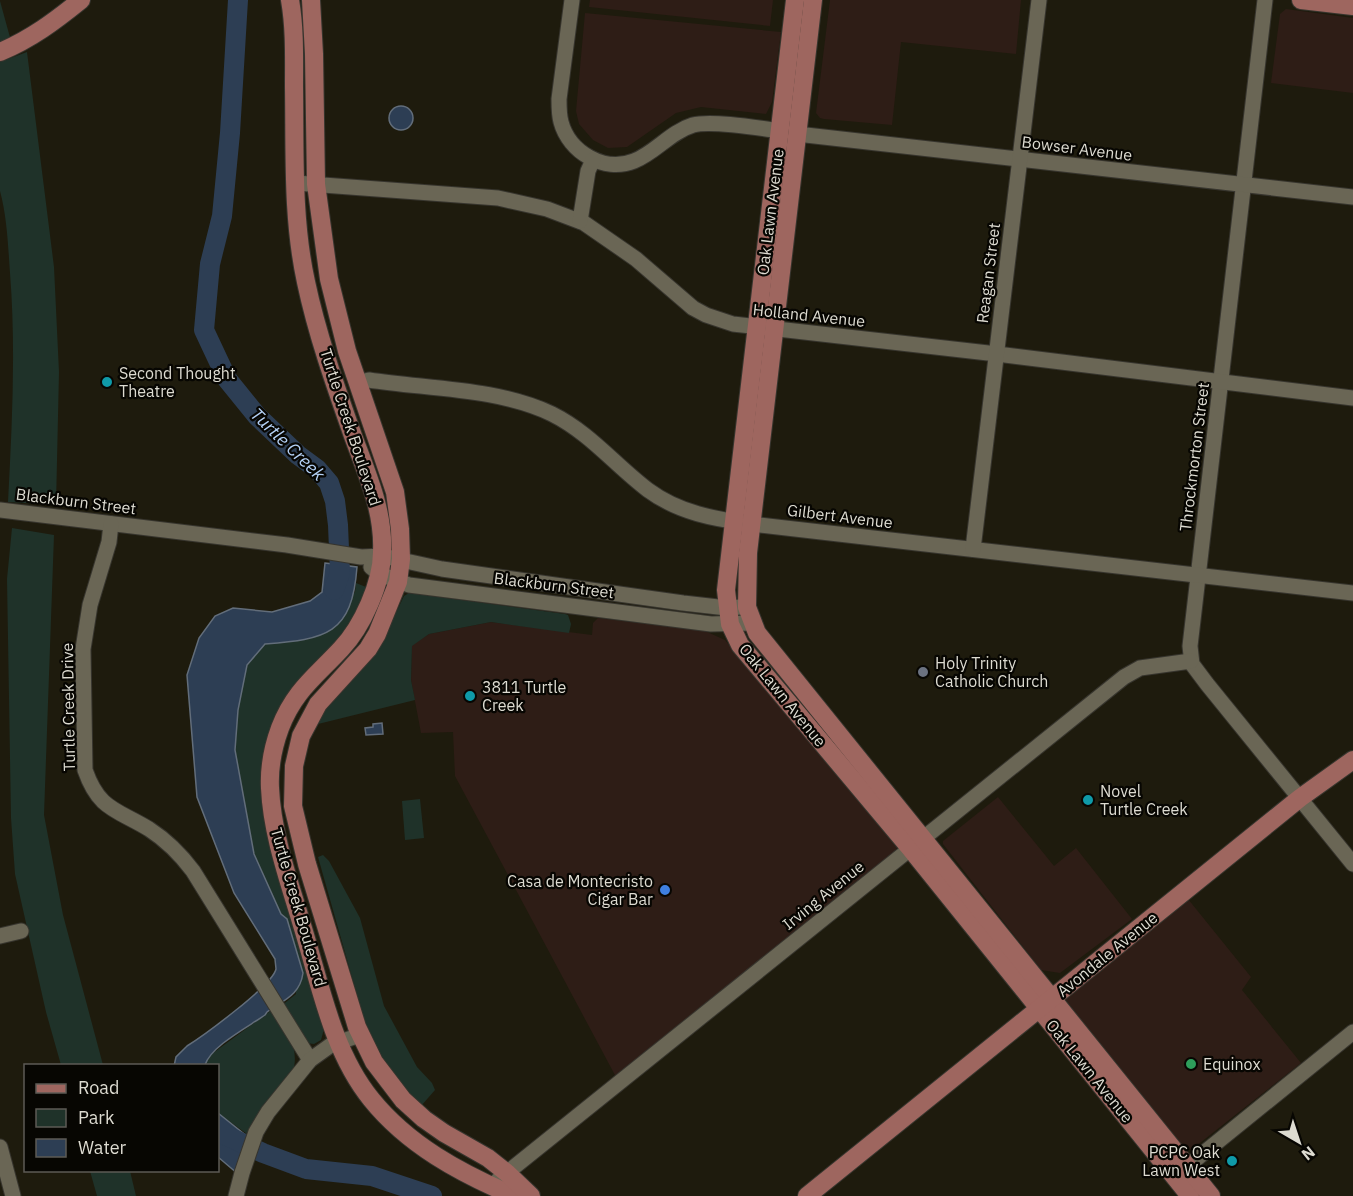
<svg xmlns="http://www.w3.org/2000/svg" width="1353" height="1196" viewBox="0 0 1353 1196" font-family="'IBM Plex Sans',sans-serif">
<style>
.commercial{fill:#2e1d16}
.green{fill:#1f3229}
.water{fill:#2d3e54;stroke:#626d7a;stroke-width:1.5}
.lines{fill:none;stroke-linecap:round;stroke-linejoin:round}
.river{stroke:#2d3e54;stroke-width:20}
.minor-casing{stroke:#37352e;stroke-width:17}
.major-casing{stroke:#37352e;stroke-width:20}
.minor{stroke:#6a6655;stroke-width:15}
.major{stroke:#9e665f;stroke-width:18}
.culture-dot{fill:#0f9aa8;stroke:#070602;stroke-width:2}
.worship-dot{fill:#6b7280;stroke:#070602;stroke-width:2}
.shop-dot{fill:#3f7fe0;stroke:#070602;stroke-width:2}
.leisure-dot{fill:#2e9e5b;stroke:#070602;stroke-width:2}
.labels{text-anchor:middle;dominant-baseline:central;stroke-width:4.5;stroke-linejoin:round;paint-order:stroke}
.street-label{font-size:16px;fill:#dddbd1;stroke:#070602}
.poi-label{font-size:16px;fill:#dddbd1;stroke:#070602;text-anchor:start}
.water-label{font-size:18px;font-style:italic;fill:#b4d1f6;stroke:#070602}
</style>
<rect width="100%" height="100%" fill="#1e1b0d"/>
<!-- commercial -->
<g class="commercial">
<polygon points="590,0 773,0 770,26 589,7"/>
<polygon points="830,0 1021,0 1016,54 901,42 892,125 824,119 820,118 816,113"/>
<polygon points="1286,9 1353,18 1353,93 1271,83 1280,14"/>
<polygon points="585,13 781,32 772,102 766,114 701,107 676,113 627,147 608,148 593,140 579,124 576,111"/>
<polygon points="598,618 705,631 725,640 897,841 897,848 893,854 616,1077 455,776 453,732 421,733 411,680 412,645 429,634 491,622 592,635 593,623"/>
<polygon points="998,797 1054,866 1076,848 1132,919 1060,973 1041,970 943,844 943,841"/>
<polygon points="1188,899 1251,977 1242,990 1301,1063 1191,1150 1180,1146 1067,1005 1066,1000 1068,995"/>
</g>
<!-- green -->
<g class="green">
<polygon points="0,1 11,41 0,45"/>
<path d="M27,52l27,215 5,105 -3,133 -48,-3c4,-76 8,-153 2,-229 -2,-28 -3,-56 -10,-82v-129z"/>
<polygon points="12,528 54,535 44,815 63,915 103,1065 61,1065 46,1012 15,874 11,818 7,579"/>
<polygon points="356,583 366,587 353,621 340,639 294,684 279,709 262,794 264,814 324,1029 321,1040 314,1044 306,1043 281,1006 296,994 287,919 281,914 254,854 235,750 238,710 247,665 265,644 318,636 355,592"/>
<polygon points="409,593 565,614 568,615 571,624 569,633 491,622 429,634 412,646 411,680 415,700 314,725 324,708 379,648 404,596"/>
<polygon points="420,799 424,838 405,840 402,801"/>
<polygon points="323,855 329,861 360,918 384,1006 417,1067 432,1083 435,1090 421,1106 407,1091 383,1059 365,1023 318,857"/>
<path d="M273,1009c13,21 27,37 20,63l-46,62 -29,-21v-47h-13l4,-10z"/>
<polygon points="90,1171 130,1171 136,1196 97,1196"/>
</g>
<!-- water -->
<g class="water">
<circle cx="401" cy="118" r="12"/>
<path d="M325,563l32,4c-5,68 -31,72 -92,77l-18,21 -9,45 -3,40 19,104 27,60 6,5 16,54c-3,22 -19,27 -36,39l-2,3c-17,12 -54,31 -60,50l-31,1 2,-9 11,-11c16,-10 86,-61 89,-77 0,-1 -1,-9 -1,-10l-41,-66 -37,-96 -10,-122 12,-37 16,-22 18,-8 39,4 38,-11 12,-9z"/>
<polygon points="382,723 383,734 366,735 365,728 373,727 373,724"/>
<polygon points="218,1113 248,1137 238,1174 218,1157"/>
</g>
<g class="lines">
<!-- river -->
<g class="river">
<polyline points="238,0 230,133 222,216 210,264 204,330 227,379 257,416 298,455 317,469 329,483 335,501 338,525 340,573 334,590"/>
<polyline points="218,1128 225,1135 263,1153 306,1169 372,1176 432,1196"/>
</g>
<defs>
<g id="minor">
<path d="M572,0l-13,99c0,8 0,16 2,23 8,30 43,51 73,39 21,-8 36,-29 59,-36 18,-5 66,3 87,6"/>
<polyline points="1265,0 1190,646 1192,664 1207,684 1353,864"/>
<polyline points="797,134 1353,197"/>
<polyline points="296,183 498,198 547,209 584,223 636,259 693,308 706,315 733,324 997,354 1353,398"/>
<polyline points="580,221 588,171 593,160"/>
<path d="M358,383l11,-3c58,9 129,8 183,34 38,19 63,51 96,76 31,23 67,29 103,34l602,69"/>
<polyline points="0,510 287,545 361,557 383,556 442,569 683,603 727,608 740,607"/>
<path d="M111,524l-2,18 -19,63 -7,44 2,121c14,40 31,39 64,59 17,11 32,26 44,42l117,189"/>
<polyline points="973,549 1039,0"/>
<polyline points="371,567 380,574 409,585 711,624 752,623"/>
<polyline points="0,936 21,931"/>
<polyline points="0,1147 13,1196"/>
<polyline points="1179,1173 1353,1032"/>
<polyline points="498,1180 1124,677 1140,668 1191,661"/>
<polyline points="236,1196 242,1173 256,1132 268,1112 310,1060 331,1045 360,1035"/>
</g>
<g id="major">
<path d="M290,0c5,29 4,58 4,87 1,65 -2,131 12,195 11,52 29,103 47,154 14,38 31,75 29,116 0,31 -20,75 -41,97 -26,28 -47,42 -61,79 -7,19 -11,40 -10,60 2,46 19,93 32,137 18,58 30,126 69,174 37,46 89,74 143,97"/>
<polyline points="311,0 314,54 316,184 329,279 347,351 395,492 400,529 401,559 398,582 377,634 368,649 318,704 301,736 294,766 293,806 307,864 357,1027 374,1062 403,1100 424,1119 444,1133 488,1158 507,1173 531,1196"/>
<polyline points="795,0 726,590 730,624 740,645 910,848 1190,1196"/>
<polyline points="813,0 748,553 747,607 757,633 1211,1196"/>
<polyline points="1301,0 1353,6"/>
<path d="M0,52c31,-13 55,-31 81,-52"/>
<polyline points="807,1196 1300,798 1353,760"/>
</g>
</defs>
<!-- minor casing -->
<use href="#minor" class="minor-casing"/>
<!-- major casing -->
<use href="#major" class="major-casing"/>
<!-- minor -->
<use href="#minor" class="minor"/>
<!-- major -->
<use href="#major" class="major"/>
</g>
<!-- markers -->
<g class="culture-dot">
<circle cx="107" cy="382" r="6"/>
<circle cx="470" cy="696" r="6"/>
<circle cx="1088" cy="800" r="6"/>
<circle cx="1232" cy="1161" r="6"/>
</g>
<circle class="worship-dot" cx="923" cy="672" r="6"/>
<circle class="shop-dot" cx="665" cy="890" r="6"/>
<circle class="leisure-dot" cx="1191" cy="1064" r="6"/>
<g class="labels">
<!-- street labels -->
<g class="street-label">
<text transform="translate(1077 148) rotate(7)">Bowser Avenue</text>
<text transform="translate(770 212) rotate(-83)">Oak Lawn Avenue</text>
<text transform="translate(988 273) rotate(-83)">Reagan Street</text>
<text transform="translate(809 315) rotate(6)">Holland Avenue</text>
<text transform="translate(351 427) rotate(72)">Turtle Creek Boulevard</text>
<text transform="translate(1194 457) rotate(-83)">Throckmorton Street</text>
<text transform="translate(76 501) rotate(7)">Blackburn Street</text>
<text transform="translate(840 516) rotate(7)">Gilbert Avenue</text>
<text transform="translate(554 585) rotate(7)">Blackburn Street</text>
<text transform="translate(783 695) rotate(51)">Oak Lawn Avenue</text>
<text transform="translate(68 707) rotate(-91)">Turtle Creek Drive</text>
<text transform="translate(823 895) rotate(-39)">Irving Avenue</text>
<text transform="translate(299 907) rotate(74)">Turtle Creek Boulevard</text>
<text transform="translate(1107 954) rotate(-39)">Avondale Avenue</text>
<text transform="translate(1090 1071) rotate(51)">Oak Lawn Avenue</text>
</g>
<!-- poi labels -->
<g class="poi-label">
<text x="119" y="373">Second Thought<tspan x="119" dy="18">Theatre</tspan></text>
<text x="935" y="663">Holy Trinity<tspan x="935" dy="18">Catholic Church</tspan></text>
<text x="482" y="687">3811 Turtle<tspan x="482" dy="18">Creek</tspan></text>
<text x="1100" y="791">Novel<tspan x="1100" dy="18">Turtle Creek</tspan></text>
<text x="653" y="881" text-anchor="end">Casa de Montecristo<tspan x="653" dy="18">Cigar Bar</tspan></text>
<text x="1203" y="1064">Equinox</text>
<text x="1220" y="1152" text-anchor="end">PCPC Oak<tspan x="1220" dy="18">Lawn West</tspan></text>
</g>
<!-- water labels -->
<g class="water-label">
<text transform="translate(288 444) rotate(44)">Turtle Creek</text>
</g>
</g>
<!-- legend -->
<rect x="24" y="1064" width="195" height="108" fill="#070602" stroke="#5d5b55" stroke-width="1.5"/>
<rect x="36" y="1084" width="30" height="9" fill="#9e665f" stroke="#5d5b55" stroke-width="1.5"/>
<text x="78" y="1094" font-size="18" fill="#dddbd1">Road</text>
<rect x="36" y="1109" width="30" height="18" fill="#1f3229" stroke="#5d5b55" stroke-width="1.5"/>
<text x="78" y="1124" font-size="18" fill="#dddbd1">Park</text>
<rect x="36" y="1139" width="30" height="18" fill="#2d3e54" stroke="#5d5b55" stroke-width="1.5"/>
<text x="78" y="1154" font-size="18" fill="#dddbd1">Water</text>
<!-- north arrow -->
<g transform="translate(1299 1142) rotate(141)" stroke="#070602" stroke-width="4.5" paint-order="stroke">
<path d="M0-4.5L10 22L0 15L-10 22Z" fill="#dddbd1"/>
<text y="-9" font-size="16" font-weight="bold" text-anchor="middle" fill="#dddbd1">N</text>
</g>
</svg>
